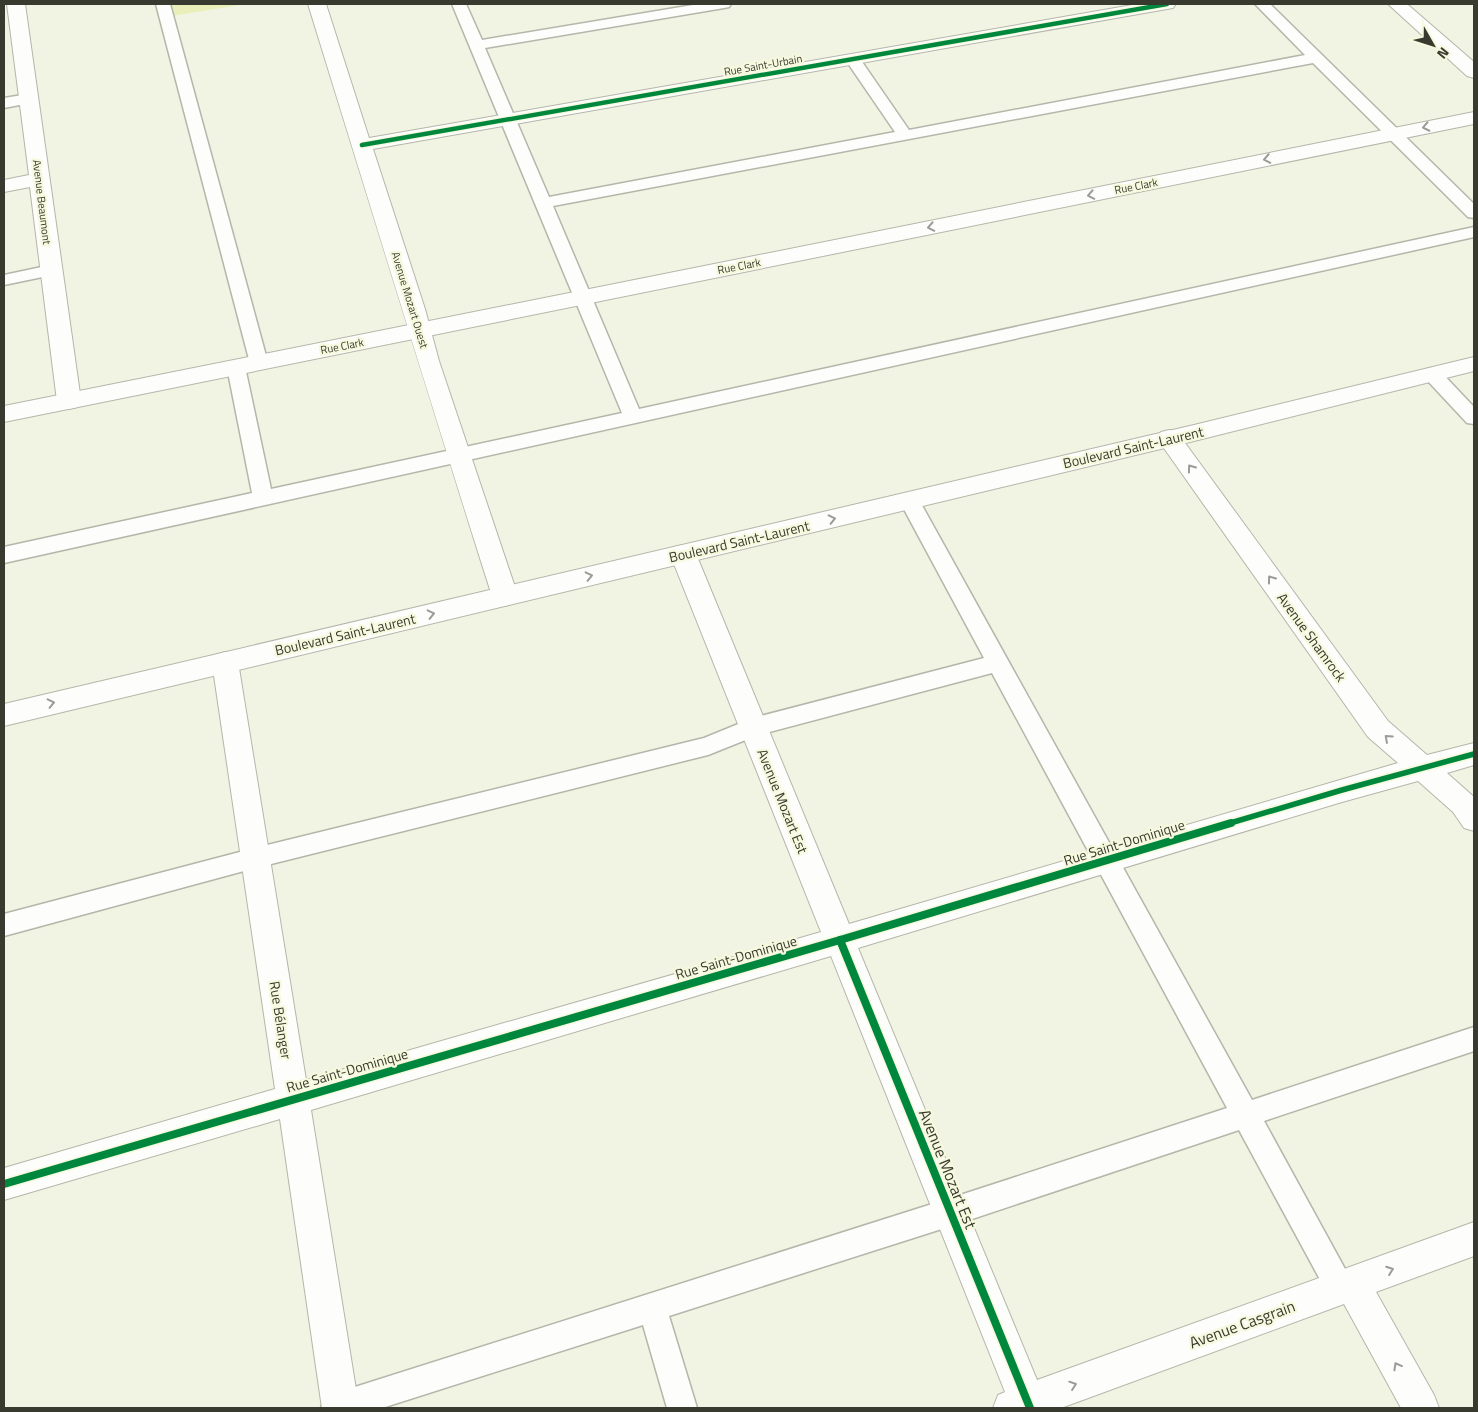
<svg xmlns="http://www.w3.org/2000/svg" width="1478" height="1412" viewBox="0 0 1478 1412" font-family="'Titillium Web',sans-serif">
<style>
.green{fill:#eaefb9}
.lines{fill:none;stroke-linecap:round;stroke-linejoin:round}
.lane-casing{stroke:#b5b6aa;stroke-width:3}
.street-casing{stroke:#b5b6aa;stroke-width:2}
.secondary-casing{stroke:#b5b6aa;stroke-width:2}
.lane{fill:#fdfdfb;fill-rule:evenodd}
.street{fill:#fdfdfb;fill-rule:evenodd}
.secondary{fill:#fdfdfb;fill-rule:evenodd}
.cycleway-far2-casing{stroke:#f6f9dd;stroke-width:7}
.cycleway-far1-casing{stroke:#f6f9dd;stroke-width:9}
.cycleway-casing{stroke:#f6f9dd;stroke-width:11}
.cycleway-far2{stroke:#00873e;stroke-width:4.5}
.cycleway-far1{stroke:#00873e;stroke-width:5.5}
.cycleway{stroke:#00873e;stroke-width:8}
.oneway{stroke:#9b9c95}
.labels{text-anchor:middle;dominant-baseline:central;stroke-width:4.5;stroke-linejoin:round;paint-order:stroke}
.far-street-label{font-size:11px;fill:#393a2f;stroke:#f6f9dd}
.street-label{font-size:14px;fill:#393a2f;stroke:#f6f9dd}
.near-street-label{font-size:16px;fill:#393a2f;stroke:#f6f9dd}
</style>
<rect width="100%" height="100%" fill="#f1f3e3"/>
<!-- green -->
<polygon class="green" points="168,4 246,4 171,16"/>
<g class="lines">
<defs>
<g id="lane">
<polygon points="156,4 170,4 268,363 266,367 259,369 252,367 250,363"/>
<polygon points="452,4 466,4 482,40 699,4 731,4 729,7 724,8 485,48 549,197 895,132 845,59 848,56 858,56 909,130 1305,55 1255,4 1270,4 1474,204 1474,218 1468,217 1313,63 553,206 639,409 1474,227 1474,237 4,563 4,547 252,493 227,367 229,363 236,361 243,363 245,367 271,489 622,413"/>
<polygon points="29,94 35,96 37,99 35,102 4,108 4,98"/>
<polygon points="51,265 57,266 60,270 57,274 4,285 4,275"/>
<polygon points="1432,368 1439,370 1474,407 1474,424 1467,423 1425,378 1423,374 1425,370"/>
<polygon points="909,493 916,495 919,500 1252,1100 1474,1027 1474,1051 1264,1121 1350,1278 1354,1288 1350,1298 1340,1302 1330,1298 1239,1130 951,1226 669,1316 697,1408 667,1408 643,1325 382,1408 321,1408 325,1397 336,1393 951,1198 1227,1108 992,673 758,735 708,755 255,868 4,936 4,914 255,848 704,738 753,718 984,658 899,500 902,495"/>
</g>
<g id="street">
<polygon points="7,4 25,4 81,401 77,407 69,409 61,407 57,401 30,187 4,192 4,180 29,175"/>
<path d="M308,4h18l43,134 769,-134h38l-3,4 -6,1 -794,140 52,160 14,52 79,235 -4,7 -9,3 -9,-3 -4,-7c-63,-197 -123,-395 -184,-592z"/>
<polygon points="1169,430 1177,432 1388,721 1427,755 1474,743 1474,765 1447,773 1474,797 1474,831 1464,828 1453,812 1418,781 1342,802 858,948 1037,1380 1474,1222 1474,1256 1376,1292 1434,1395 1439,1408 1401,1408 1344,1304 1061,1408 993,1408 998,1395 1005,1392 831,956 311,1110 359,1408 322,1408 280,1119 4,1200 4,1168 275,1089 212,662 215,655 225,652 235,655 238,662 306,1080 821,932 670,554 674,547 683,545 692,547 696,554 849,924 1398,763 1368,737 1161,444 1157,438 1161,432"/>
</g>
<g id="secondary">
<polygon points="1388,4 1407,4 1474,62 1474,78 1467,76"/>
<polygon points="1474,112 1474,124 4,422 4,406"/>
<polygon points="1474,357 1474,371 1194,441 4,726 4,704 1194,425"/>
</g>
</defs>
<!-- lane casing -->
<use href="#lane" class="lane-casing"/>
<!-- street casing -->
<use href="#street" class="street-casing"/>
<!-- secondary casing -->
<use href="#secondary" class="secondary-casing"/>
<!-- lane -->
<use href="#lane" class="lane"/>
<!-- street -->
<use href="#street" class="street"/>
<!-- secondary -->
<use href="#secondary" class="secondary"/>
<defs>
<polyline id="cycleway-far2" points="362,145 1167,4"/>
<polyline id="cycleway-far1" points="1227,824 1342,790 1474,754"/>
<g id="cycleway">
<polyline points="840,940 1030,1408"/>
<polyline points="4,1184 840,940 1231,823"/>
</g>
</defs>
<!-- cycleway-far2 casing -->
<use href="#cycleway-far2" class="cycleway-far2-casing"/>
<!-- cycleway-far1 casing -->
<use href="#cycleway-far1" class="cycleway-far1-casing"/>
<!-- cycleway casing -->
<use href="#cycleway" class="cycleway-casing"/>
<!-- cycleway-far2 -->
<use href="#cycleway-far2" class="cycleway-far2"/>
<!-- cycleway-far1 -->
<use href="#cycleway-far1" class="cycleway-far1"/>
<!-- cycleway -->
<use href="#cycleway" class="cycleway"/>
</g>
<!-- one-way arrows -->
<defs><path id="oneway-chevron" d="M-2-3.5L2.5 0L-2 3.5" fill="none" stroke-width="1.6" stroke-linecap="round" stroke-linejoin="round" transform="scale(1.25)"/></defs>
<g class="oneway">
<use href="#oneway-chevron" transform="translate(1426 127) rotate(168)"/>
<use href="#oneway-chevron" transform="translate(1267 159) rotate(169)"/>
<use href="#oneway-chevron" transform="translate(1091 195) rotate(169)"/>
<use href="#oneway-chevron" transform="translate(931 227) rotate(169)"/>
<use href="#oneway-chevron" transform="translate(1191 468) rotate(-126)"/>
<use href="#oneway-chevron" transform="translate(832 519) rotate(-13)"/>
<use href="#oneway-chevron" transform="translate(589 576) rotate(-13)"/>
<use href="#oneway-chevron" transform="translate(1271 579) rotate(-126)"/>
<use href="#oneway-chevron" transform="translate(431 614) rotate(-13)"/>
<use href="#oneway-chevron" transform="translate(51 703) rotate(-13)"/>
<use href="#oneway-chevron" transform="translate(1388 738) rotate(-138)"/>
<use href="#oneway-chevron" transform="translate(1390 1270) rotate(-20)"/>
<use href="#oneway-chevron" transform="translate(1397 1366) rotate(-119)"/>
<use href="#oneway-chevron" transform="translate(1073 1385) rotate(-19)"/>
</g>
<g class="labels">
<!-- far-street labels -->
<g class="far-street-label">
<text transform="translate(763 65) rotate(-10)">Rue Saint-Urbain</text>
<text transform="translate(1136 186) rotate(-11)">Rue Clark</text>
<text transform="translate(42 202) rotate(83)">Avenue Beaumont</text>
<text transform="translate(739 266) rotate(-11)">Rue Clark</text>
<text transform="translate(410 300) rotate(73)">Avenue Mozart Ouest</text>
<text transform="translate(342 346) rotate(-11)">Rue Clark</text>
</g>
<!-- street labels -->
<g class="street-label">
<text transform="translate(1133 447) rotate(-13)">Boulevard Saint-Laurent</text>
<text transform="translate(739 541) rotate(-13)">Boulevard Saint-Laurent</text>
<text transform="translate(345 634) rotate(-13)">Boulevard Saint-Laurent</text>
<text transform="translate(1312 637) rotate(54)">Avenue Shamrock</text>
<text transform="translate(783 801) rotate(68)">Avenue Mozart Est</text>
<text transform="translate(1124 842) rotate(-17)">Rue Saint-Dominique</text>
<text transform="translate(736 957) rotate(-16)">Rue Saint-Dominique</text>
<text transform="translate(281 1020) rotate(81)">Rue Bélanger</text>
<text transform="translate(347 1070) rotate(-16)">Rue Saint-Dominique</text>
</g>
<!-- near-street labels -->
<g class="near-street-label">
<text transform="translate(948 1169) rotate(68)">Avenue Mozart Est</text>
<text transform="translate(1242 1324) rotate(-20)">Avenue Casgrain</text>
</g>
</g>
<!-- border -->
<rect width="1478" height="1412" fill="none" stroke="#393a2f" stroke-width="10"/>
<!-- north arrow -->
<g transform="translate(1433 45) rotate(129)" stroke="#f6f9dd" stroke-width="4" paint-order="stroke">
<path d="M0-4L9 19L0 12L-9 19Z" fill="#393a2f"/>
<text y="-8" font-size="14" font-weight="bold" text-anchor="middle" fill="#393a2f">N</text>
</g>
</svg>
